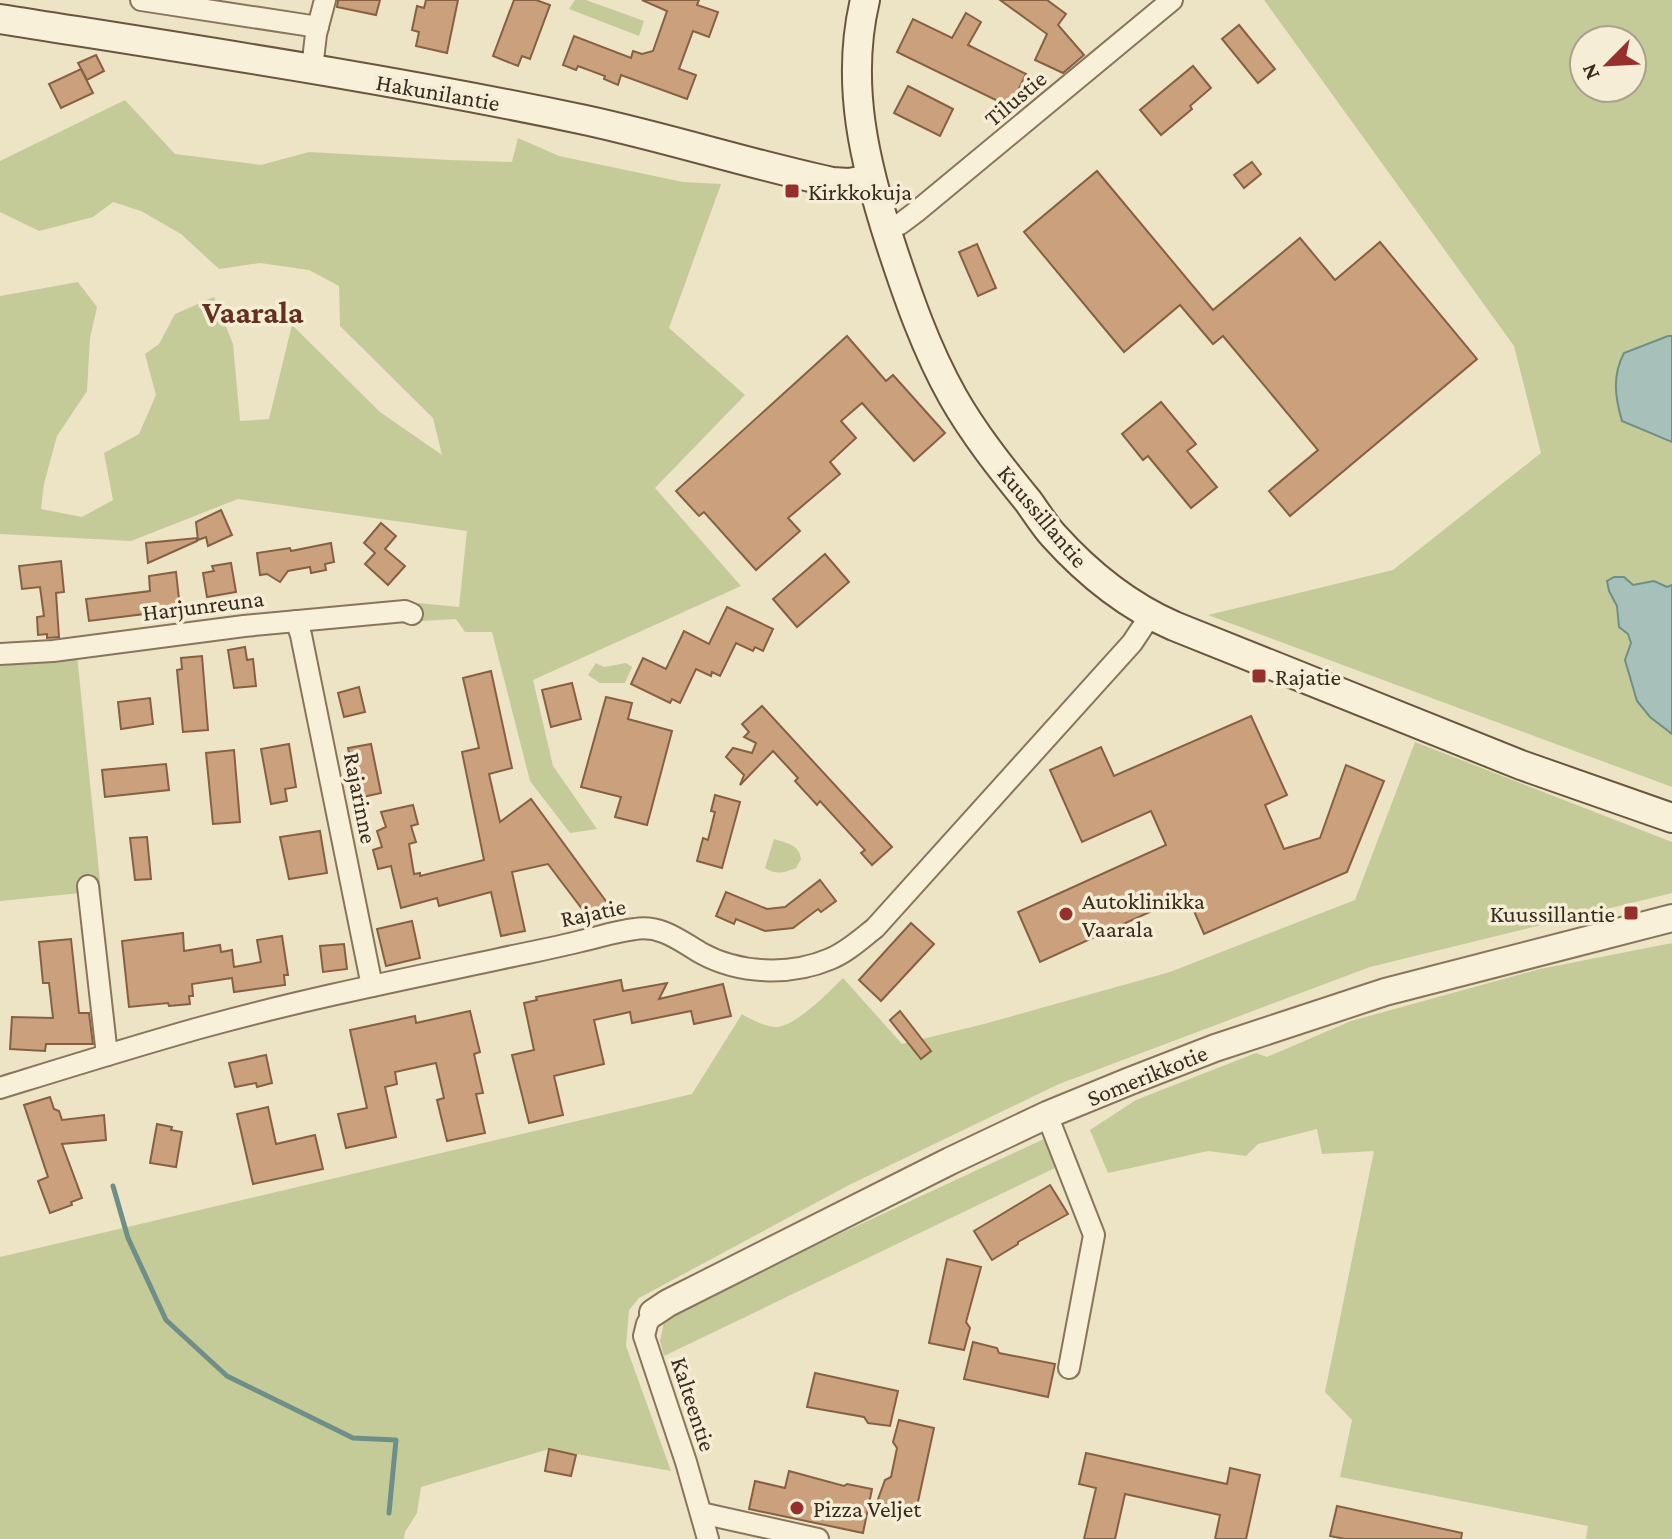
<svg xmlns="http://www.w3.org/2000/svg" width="1672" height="1539" viewBox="0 0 1672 1539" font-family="'Crimson Pro',serif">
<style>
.green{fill:#c4cb99;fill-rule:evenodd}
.water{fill:#a7c1ba;stroke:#6e8f88;stroke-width:2}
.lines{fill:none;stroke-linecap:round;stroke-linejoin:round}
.stream{stroke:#6e8f88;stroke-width:5}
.building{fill:#cba07c;stroke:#876042;stroke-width:2}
.minor-casing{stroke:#88755c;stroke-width:24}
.tertiary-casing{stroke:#88755c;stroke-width:30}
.secondary-casing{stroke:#6a563f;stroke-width:32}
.minor{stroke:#f8f0d8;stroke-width:20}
.tertiary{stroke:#f8f0d8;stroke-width:26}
.secondary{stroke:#f8f0d8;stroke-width:28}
.poi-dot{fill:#96302d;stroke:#f5edd5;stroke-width:3}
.labels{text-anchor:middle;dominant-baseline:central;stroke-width:7;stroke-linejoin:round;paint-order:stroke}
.street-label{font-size:24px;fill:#392c1f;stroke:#f5edd5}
.poi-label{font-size:24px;fill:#392c1f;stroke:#f5edd5;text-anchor:start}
.district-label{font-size:32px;font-weight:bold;fill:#64301f;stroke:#f5edd5}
</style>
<rect width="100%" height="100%" fill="#ede3c5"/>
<!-- green -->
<g class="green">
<polygon points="575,0 586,0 644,21 639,36 569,9"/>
<path d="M1264,0h408v336l-48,17 30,81 18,8v143l-5,2 -13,-6 -45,10 8,15 2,21 9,7 3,9 -6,17 41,71 6,3v53l-464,-172 185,-45 148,-117 -27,-107zM1584,40h48v48h-48z"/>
<polygon points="125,100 175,154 261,165 309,152 449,160 512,162 518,138 559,156 683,182 721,184 669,328 745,395 655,488 741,586 533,680 553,766 597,829 570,833 530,781 492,632 465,632 456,619 421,621 418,603 459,607 467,531 238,499 131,541 0,534 0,296 78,282 97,307 90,338 87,391 57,436 44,484 41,509 82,517 113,500 104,453 139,434 156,395 145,354 159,344 175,314 214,297 233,344 240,421 269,419 292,325 380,412 442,455 433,418 340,326 339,286 309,270 260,263 219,269 181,234 141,211 113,202 93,217 39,231 0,212 0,161"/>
<polygon points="77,655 101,891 0,901 0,663"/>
<polygon points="596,663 604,667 626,663 632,667 625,683 600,683 588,675"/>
<path d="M1415,742l257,100v51l-302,74 -311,117 -208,100 -212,114 -10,12 -3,36 45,125 -122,-22 -128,38 -4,26 -12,19 -1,7h-404v-282l692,-163 50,-80c7,5 26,14 35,13 20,-2 52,-35 66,-49l59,66 82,-20 186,-52 185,-72z"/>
<path d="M774,839c12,4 25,5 27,20l-5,9c-12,5 -20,7 -31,0z"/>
<polygon points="1672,943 1672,1539 1586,1539 1588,1526 1340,1477 1352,1420 1325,1392 1374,1151 1322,1154 1317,1129 1258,1144 1246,1156 1208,1151 1108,1173 1090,1130 1136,1100 1256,1053 1267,1057 1351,1021 1540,969"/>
<polygon points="1046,1138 1059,1166 664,1356 660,1341 664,1322 687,1305"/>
</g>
<!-- water -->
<g class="water">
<path d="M1668,336h4v106l-50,-21c-7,-24 -10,-45 2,-68z"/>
<polygon points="1614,577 1624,577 1633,585 1654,581 1667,587 1672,585 1672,734 1650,717 1637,701 1625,660 1631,643 1628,634 1619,627 1617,606 1609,591 1607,581"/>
</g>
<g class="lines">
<!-- stream -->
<polyline class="stream" points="113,1186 128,1238 166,1320 227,1376 353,1438 396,1440 389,1513"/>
</g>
<!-- building -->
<g class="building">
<polygon points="338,0 380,0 376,15 337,7"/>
<polygon points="426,0 458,0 447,53 416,46 419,32 412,30 417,6 424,8"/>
<polygon points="514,0 536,0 550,5 530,59 522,56 518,66 493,56"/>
<polygon points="642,0 699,0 697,5 718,12 709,37 693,31 679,69 696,75 687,99 621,75 618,85 604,79 605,76 578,66 576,70 563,65 574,36 631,58 633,51 642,54 653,51 667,11"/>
<polygon points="1000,0 1047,0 1066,14 1058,25 1084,55 1063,73 1035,60 1047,34"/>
<polygon points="966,13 981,22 968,45 1026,74 1010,107 897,52 913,19 952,38"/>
<polygon points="1239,25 1275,69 1258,83 1222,39"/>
<polygon points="96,55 104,71 87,80 78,63"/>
<polygon points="1193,66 1211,88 1190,106 1192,109 1161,135 1140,110"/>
<polygon points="81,69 93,93 61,108 49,84"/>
<polygon points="908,86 953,109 940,136 894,113"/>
<polygon points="1252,162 1261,174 1244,188 1234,175"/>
<polygon points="1097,171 1213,310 1300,238 1335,280 1380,242 1477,359 1290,516 1269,491 1318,450 1223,336 1213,344 1180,305 1124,352 1024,232"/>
<polygon points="977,244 996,288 978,296 959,252"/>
<polygon points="847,336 886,381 893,375 945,433 914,461 862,403 841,421 856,438 830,462 840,474 788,518 800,531 756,570 704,512 699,516 676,491"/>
<polygon points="1161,402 1196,444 1187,451 1217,487 1191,508 1148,456 1143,460 1122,434"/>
<polygon points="221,510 232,535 208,546 206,537 198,540 196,522"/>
<polygon points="381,523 396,536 385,549 405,566 388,585 365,564 375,553 364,543"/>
<polygon points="197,538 197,541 148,563 146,543"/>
<polygon points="331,543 334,562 325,564 326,570 311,573 310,567 288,571 280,582 267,574 260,575 257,553 290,548 291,551"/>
<polygon points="825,554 849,582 797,627 773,599"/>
<polygon points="61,561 64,592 56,593 59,637 47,638 47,634 38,635 37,617 44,616 40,587 22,589 19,566"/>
<polygon points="231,563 236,592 207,597 203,573 214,571 212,566"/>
<polygon points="176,572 180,608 171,609 172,618 153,620 153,613 89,621 86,599 150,591 149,576"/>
<polygon points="727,607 773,629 763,651 755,647 753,651 736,643 720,676 712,672 711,676 696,669 680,703 672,699 670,703 631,684 643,658 666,669 684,631 709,644"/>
<polygon points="245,647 247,660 253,659 256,686 234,688 228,650"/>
<polygon points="202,656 208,730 183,732 177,670 182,669 181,658"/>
<polygon points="491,671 512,768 489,774 500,822 531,799 608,904 589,918 548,864 512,872 525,931 501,936 491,892 439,906 437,898 401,908 391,866 378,869 373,850 382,847 377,831 386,827 381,812 413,805 418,824 411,826 416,842 409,844 414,874 420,873 420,876 484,860 462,752 479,748 463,678"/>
<polygon points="572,683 581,719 551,727 542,690"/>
<polygon points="359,687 365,712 344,717 338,693"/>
<polygon points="606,697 632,703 628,719 672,731 647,825 615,817 621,797 581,787"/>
<polygon points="150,698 153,724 121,729 118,702"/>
<polygon points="762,706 892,847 872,865 861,853 865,850 820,801 817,805 795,781 798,778 773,751 740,785 744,775 726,757 733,748 752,753 756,743 744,737 749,732 742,724"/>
<polygon points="1251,716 1287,795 1265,805 1284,849 1320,838 1346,765 1384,781 1347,872 1204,934 1187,895 1040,962 1018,912 1166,845 1151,811 1082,842 1050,770 1101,747 1114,776"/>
<polygon points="289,744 296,787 285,789 287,801 271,804 261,749"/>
<polygon points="371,744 381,793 358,798 348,748"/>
<polygon points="234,750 240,822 213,824 206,753"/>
<polygon points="166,764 169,790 105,797 102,770"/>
<polygon points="715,795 740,802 722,868 697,861 703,838 708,840 715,812 711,811"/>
<polygon points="320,831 327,873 289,879 280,837"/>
<polygon points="147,837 151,879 135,880 130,838"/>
<polygon points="820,880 836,901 821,912 818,909 793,928 765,931 736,919 734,924 716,916 726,892 767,909 785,907"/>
<polygon points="412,921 420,958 386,966 377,929"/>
<polygon points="911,923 934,944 881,1001 859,980"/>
<polygon points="183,933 184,951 220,945 221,952 232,950 234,967 261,962 257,940 282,936 288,975 284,975 285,985 234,992 232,978 192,984 193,996 189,996 190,1004 169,1006 168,1003 129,1007 122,941"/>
<polygon points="71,939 79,1013 89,1013 93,1044 46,1044 45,1051 10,1049 12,1017 53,1018 49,983 43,983 39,942"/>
<polygon points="344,944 347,969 323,972 320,946"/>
<polygon points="621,980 623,991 667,983 659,999 723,984 731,1016 694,1024 691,1011 632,1023 630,1012 594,1020 604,1064 554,1076 563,1115 529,1123 512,1055 534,1050 524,1003 537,1000 536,997"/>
<polygon points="470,1011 480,1052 474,1054 483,1093 476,1094 485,1133 447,1141 437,1100 444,1098 436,1063 395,1072 397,1084 385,1087 396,1137 346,1148 338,1114 367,1108 350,1030 415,1016 416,1023"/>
<polygon points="900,1011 931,1051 921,1059 890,1020"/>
<polygon points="266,1055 272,1083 257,1087 256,1083 235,1087 229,1063"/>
<polygon points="50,1097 54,1109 59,1111 62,1120 104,1115 106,1140 62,1144 82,1198 71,1202 72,1205 50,1213 38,1181 48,1177 24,1105"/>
<polygon points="268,1107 276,1144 315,1135 323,1169 253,1184 237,1114"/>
<polygon points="157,1124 172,1127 171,1130 182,1132 176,1167 150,1163"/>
<polygon points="1050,1185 1068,1214 1018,1242 1018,1244 992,1260 974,1231"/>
<polygon points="947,1259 981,1267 966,1322 970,1328 964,1350 929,1343"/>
<polygon points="973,1342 997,1348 999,1353 1055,1364 1048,1397 964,1379"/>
<polygon points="815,1373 898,1391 890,1426 868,1423 864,1417 807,1407"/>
<polygon points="899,1420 934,1428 916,1511 877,1502 885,1480 891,1477 897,1448 893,1442"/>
<polygon points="549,1449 576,1455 571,1476 545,1471"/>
<polygon points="1086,1453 1227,1484 1230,1468 1260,1475 1246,1539 1215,1539 1220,1515 1125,1494 1115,1539 1084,1539 1096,1488 1079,1484"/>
<polygon points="789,1471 844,1486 847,1484 872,1489 863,1533 749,1509 755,1481 785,1488"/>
<polygon points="1337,1506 1462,1533 1461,1539 1345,1539 1330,1536"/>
</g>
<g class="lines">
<defs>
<g id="minor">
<polyline points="141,0 318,27"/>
<polyline points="312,69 316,34 325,0"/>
<polyline points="886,229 900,224 916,212 1172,0"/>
<polyline points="296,621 301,635 372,986"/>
<polyline points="0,654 53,651 244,626 405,611 412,614"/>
<polyline points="88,886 107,1055"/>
<path d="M0,1088c68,-21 135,-42 203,-61 98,-27 197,-47 296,-68 27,-6 55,-11 82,-18 18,-4 36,-10 54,-12 26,-4 44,11 66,24 38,21 89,23 129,6 17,-7 31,-20 45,-31l257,-285 18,-27"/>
<polyline points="1047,1115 1094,1235 1069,1368"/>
<polyline points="653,1313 647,1324 644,1336 686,1462 708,1539"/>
<polyline points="701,1513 818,1539"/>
</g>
<polyline id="tertiary" points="653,1313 668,1303 950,1161 1047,1115 1130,1081 1215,1048 1385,992 1672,918"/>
<g id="secondary">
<path d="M865,0c-20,84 0,165 26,245 17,52 35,104 62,152 21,37 48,71 75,104 8,11 16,24 25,34 35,39 73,70 121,91l347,139 151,53"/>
<path d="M0,19c196,31 391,60 585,101 83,18 164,44 247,62l17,1 22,-4"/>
</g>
</defs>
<!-- minor casing -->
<use href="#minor" class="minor-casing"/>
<!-- tertiary casing -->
<use href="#tertiary" class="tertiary-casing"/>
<!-- secondary casing -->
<use href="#secondary" class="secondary-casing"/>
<!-- minor -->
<use href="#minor" class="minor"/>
<!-- tertiary -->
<use href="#tertiary" class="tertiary"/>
<!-- secondary -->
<use href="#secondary" class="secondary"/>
</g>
<!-- markers -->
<g class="poi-dot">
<rect x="784" y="183" width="16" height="16" rx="4"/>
<rect x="1251" y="668" width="16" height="16" rx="4"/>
<rect x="1623" y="905" width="16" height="16" rx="4"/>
<circle cx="1066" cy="914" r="8"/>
<circle cx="797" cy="1508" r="8"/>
</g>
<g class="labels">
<!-- street labels -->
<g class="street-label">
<text transform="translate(438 92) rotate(10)">Hakunilantie</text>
<text transform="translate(1015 98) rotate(-40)">Tilustie</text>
<text transform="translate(1043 516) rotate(50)">Kuussillantie</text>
<text transform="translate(203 605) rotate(-7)">Harjunreuna</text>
<text transform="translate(361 798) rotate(79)">Rajarinne</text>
<text transform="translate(593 912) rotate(-12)">Rajatie</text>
<text transform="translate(1147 1075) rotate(-22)">Somerikkotie</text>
<text transform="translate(694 1404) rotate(72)">Kalteentie</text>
</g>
<!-- poi labels -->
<g class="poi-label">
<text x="808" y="191">Kirkkokuja</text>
<text x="1275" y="676">Rajatie</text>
<text x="1082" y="900">Autoklinikka<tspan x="1082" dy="28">Vaarala</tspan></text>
<text x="1615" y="913" text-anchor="end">Kuussillantie</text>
<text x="813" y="1508">Pizza Veljet</text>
</g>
<!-- district labels -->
<g class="district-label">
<text x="253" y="312">Vaarala</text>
</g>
</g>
<!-- north arrow -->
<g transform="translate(1608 64) rotate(246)"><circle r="38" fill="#f5edd5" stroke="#aaa08c" stroke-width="2"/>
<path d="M0-6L14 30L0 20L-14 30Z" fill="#96302d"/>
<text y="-12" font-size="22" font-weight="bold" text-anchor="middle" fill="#392c1f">N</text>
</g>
</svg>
